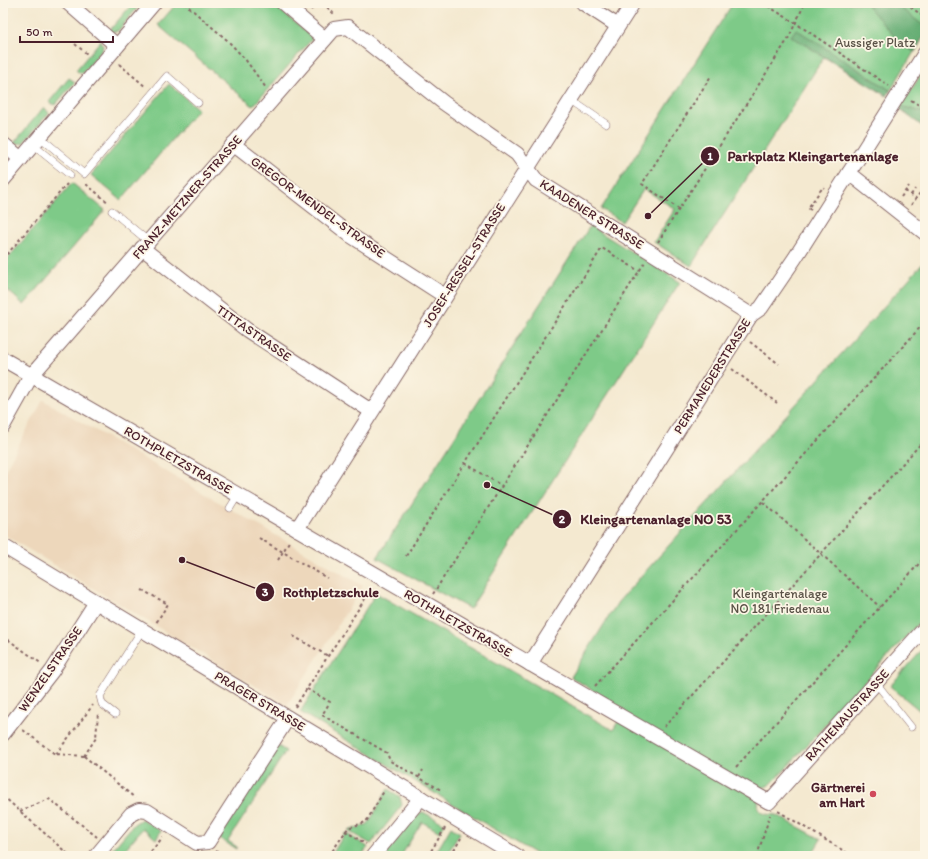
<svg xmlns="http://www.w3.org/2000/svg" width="928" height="859" viewBox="0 0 928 859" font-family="Itim,sans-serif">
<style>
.built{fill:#edd7bb}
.green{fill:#7eca88;stroke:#64745a}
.forest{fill:#66ae74;stroke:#586650}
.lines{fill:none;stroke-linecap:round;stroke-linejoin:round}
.lane-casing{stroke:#866665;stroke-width:8}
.street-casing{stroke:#866665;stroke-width:16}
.path{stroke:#866665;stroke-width:2;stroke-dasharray:3 3;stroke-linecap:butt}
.lane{stroke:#fff;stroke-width:7}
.street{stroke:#fff;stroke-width:14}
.poi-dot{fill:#d1495b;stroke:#fcf5e5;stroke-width:1.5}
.labels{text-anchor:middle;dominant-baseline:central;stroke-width:3.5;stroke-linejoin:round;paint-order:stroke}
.park-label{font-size:13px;fill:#5a5247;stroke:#fcf5e5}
.street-label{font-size:13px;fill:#4a1f2b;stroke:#fcf5e5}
.poi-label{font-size:13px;font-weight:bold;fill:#4a1f2b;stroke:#fcf5e5;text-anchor:end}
.leader{fill:none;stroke:#4a1f2b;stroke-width:1.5}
.callout-dot{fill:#4a1f2b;stroke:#fcf5e5;stroke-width:1.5}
.mark-label{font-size:12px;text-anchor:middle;font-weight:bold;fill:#fff}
.callout-label{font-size:14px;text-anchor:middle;font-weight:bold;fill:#4a1f2b;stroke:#fcf5e5;stroke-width:3.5;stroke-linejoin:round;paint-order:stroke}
</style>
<rect width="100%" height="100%" fill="#fcf5e5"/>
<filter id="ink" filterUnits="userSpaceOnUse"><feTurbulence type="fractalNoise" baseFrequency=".025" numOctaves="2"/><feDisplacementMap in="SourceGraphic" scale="8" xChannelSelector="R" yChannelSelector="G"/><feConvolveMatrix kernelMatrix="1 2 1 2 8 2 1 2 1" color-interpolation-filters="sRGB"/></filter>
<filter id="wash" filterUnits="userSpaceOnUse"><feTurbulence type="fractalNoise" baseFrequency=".012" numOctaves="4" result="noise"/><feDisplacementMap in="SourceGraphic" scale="16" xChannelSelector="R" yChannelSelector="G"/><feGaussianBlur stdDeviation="0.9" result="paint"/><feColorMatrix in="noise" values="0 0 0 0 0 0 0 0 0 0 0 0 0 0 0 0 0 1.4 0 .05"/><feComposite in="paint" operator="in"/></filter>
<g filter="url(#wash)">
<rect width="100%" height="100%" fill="#f4e9d0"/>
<!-- built -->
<polygon class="built" points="43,400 363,586 287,705 3,534 3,474"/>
<!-- green -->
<g class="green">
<polygon points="133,3 138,3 140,5 118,31 108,32"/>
<polygon points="177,3 272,3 313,38 253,106 158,25"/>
<polygon points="733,3 918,3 925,8 925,34 887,96 824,57 691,266 654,242 675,209 644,189 622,222 601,209"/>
<polygon points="101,40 103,46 102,50 83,73 80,73 76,70"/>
<polygon points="925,68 925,128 899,109"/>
<polygon points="69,78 75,82 55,105 49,102"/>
<polygon points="169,84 198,109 121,200 91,175"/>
<polygon points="44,107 49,113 23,143 13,144"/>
<polygon points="72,183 105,210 24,305 3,286 3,264"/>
<polygon points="590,226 680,282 470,609 377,558"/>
<polygon points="925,261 925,616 777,778 770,785 759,789 758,809 765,814 776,815 821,839 811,856 539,856 300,712 376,593 613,730 625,710 571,677 618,602"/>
<polygon points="924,648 925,648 925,715 890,686"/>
<polygon points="278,746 286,751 228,841 237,847 236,849 219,838"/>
<polygon points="388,789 400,797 402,805 371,844 348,831 368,824"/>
<polygon points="423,812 445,824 440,832 422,822 401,856 384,856 419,813"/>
<polygon points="142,819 161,831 156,839 143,828 119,856 107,856 134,824"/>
<polygon points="451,827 460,833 446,856 434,856"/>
<polygon points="345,833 368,847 361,856 331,856"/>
</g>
<!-- forest -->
<g class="forest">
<polygon points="865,3 895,3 925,27 925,34 915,52 902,45"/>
<polygon points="796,29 890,90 887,96 791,36"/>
<polygon points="901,106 925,113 925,128 899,109"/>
</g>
</g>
<g filter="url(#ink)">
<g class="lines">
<defs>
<g id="lane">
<polyline points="571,100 606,124"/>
<polyline points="40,137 84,174 167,76 198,103"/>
<polyline points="33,145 70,175"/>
<polyline points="112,211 148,241"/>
<polyline points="230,508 238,495"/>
<polyline points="876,683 911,727"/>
<polyline points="115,714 102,704 100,696 142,630"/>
</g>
<g id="street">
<polyline points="68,3 117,46"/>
<polyline points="283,3 325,39"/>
<polyline points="583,3 618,26"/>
<polyline points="3,144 21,159"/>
<polyline points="233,144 350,235 445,296"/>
<polyline points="849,173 925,233"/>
<polyline points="3,180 154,3"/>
<polyline points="142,248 247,330 371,411"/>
<polyline points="3,359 769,802 925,628"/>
<polyline points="3,426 31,376 334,29 348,27 444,103 517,154 536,180 751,315"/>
<polyline points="297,529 633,3"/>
<polyline points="3,546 517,856"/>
<polyline points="530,664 751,315 761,308 795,258 925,53"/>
<polyline points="3,734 52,671 96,602"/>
<polyline points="96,856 131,814 139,810 147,811 197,843 208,842 288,718"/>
<polyline points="373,856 421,798"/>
</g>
</defs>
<!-- lane casing -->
<use href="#lane" class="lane-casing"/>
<!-- street casing -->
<use href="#street" class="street-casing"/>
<!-- path -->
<g class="path">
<polyline points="184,3 227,40 245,59 266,88"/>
<polyline points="323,3 335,15"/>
<polyline points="763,3 797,24 889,86"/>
<polyline points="906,3 925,18"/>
<polyline points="311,10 316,3"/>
<polyline points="75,44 87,54"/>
<polyline points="119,64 146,87"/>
<polyline points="911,100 925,109"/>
<polyline points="86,184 109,203"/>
<polyline points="905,191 916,198"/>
<polyline points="911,195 915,189"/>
<polyline points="901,197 909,186"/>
<polyline points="911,205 920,193"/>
<polyline points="679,209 642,184 711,76"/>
<polyline points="811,210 808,208 823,187 824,188"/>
<polyline points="658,242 788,39 805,3"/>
<polyline points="3,259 67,184"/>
<polyline points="750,342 779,364"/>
<polyline points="732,369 777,403"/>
<polyline points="465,463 502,486"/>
<polyline points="763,502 880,607"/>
<polyline points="259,538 327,578"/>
<polyline points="406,556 602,248 639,271"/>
<polyline points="278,560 290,540"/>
<polyline points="142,590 168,604 156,623"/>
<polyline points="433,594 645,262"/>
<polyline points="3,636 42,664"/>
<polyline points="293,636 328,656"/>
<polyline points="595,686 925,322"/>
<polyline points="307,689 330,702 322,715 387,753 390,761 441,790"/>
<polyline points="295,707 372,588"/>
<polyline points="664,727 925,439"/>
<polyline points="23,730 55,754 84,756"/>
<polyline points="56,754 93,705"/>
<polyline points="84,756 135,798"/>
<polyline points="84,756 96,738 98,713"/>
<polyline points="736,767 925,557"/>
<polyline points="419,777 423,770"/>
<polyline points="3,796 70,856"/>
<polyline points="20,811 49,799 97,837"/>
<polyline points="778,811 852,856"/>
<polyline points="345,831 366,844"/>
<polyline points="216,851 224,856"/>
<polyline points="147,856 163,837"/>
<polyline points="329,856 348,828 366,822 384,791"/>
<polyline points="428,856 445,828"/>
<polyline points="451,856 461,838"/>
<polyline points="757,856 770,815"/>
</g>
<!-- lane -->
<use href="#lane" class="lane"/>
<!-- street -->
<use href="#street" class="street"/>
</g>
</g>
<!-- markers -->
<circle class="poi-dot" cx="873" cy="794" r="4"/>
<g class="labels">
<!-- park labels -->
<g class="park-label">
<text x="875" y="42">Aussiger Platz</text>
<text x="780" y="593">Kleingartenalage<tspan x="780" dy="15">NO 181 Friedenau</tspan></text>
</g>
<!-- street labels -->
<g class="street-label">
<text transform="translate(187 197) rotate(-49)">FRANZ-METZNER-STRASSE</text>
<text transform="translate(318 207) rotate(36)">GREGOR-MENDEL-STRASSE</text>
<text transform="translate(592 214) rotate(32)">KAADENER STRASSE</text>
<text transform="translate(464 265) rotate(-58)">JOSEF-RESSEL-STRASSE</text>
<text transform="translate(254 333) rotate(35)">TITTASTRASSE</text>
<text transform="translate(712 376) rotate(-58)">PERMANEDERSTRASSE</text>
<text transform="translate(178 460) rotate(30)">ROTHPLETZSTRASSE</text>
<text transform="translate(458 623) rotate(30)">ROTHPLETZSTRASSE</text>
<text transform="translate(50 669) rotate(-55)">WENZELSTRASSE</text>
<text transform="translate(260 701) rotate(31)">PRAGER STRASSE</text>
<text transform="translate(847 715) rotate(-48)">RATHENAUSTRASSE</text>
</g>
<!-- poi labels -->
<g class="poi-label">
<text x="865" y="787">Gärtnerei<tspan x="865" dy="15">am Hart</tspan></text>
</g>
</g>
<!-- callouts -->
<path class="leader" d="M648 216L710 156M487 485L562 519M182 560L265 592"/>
<g class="callout-dot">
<circle cx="648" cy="216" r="4"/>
<circle cx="487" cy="485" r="4"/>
<circle cx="182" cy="560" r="4"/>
<circle cx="710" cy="156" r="10"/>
<circle cx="562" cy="519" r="10"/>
<circle cx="265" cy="592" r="10"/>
</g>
<g class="mark-label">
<text x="710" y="160">1</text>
<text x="562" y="523">2</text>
<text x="265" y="596">3</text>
</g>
<g class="callout-label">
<text x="813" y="161">Parkplatz Kleingartenanlage</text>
<text x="656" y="524">Kleingartenanlage NO 53</text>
<text x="331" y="597">Rothpletzschule</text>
</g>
<!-- margin -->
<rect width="928" height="859" fill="none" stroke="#fcf5e5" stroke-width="16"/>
<!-- scale -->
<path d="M20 36v6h93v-6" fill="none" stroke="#4a1f2b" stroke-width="2"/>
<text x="26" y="36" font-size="12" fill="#4a1f2b" stroke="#fcf5e5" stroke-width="3" paint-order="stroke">50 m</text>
</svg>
